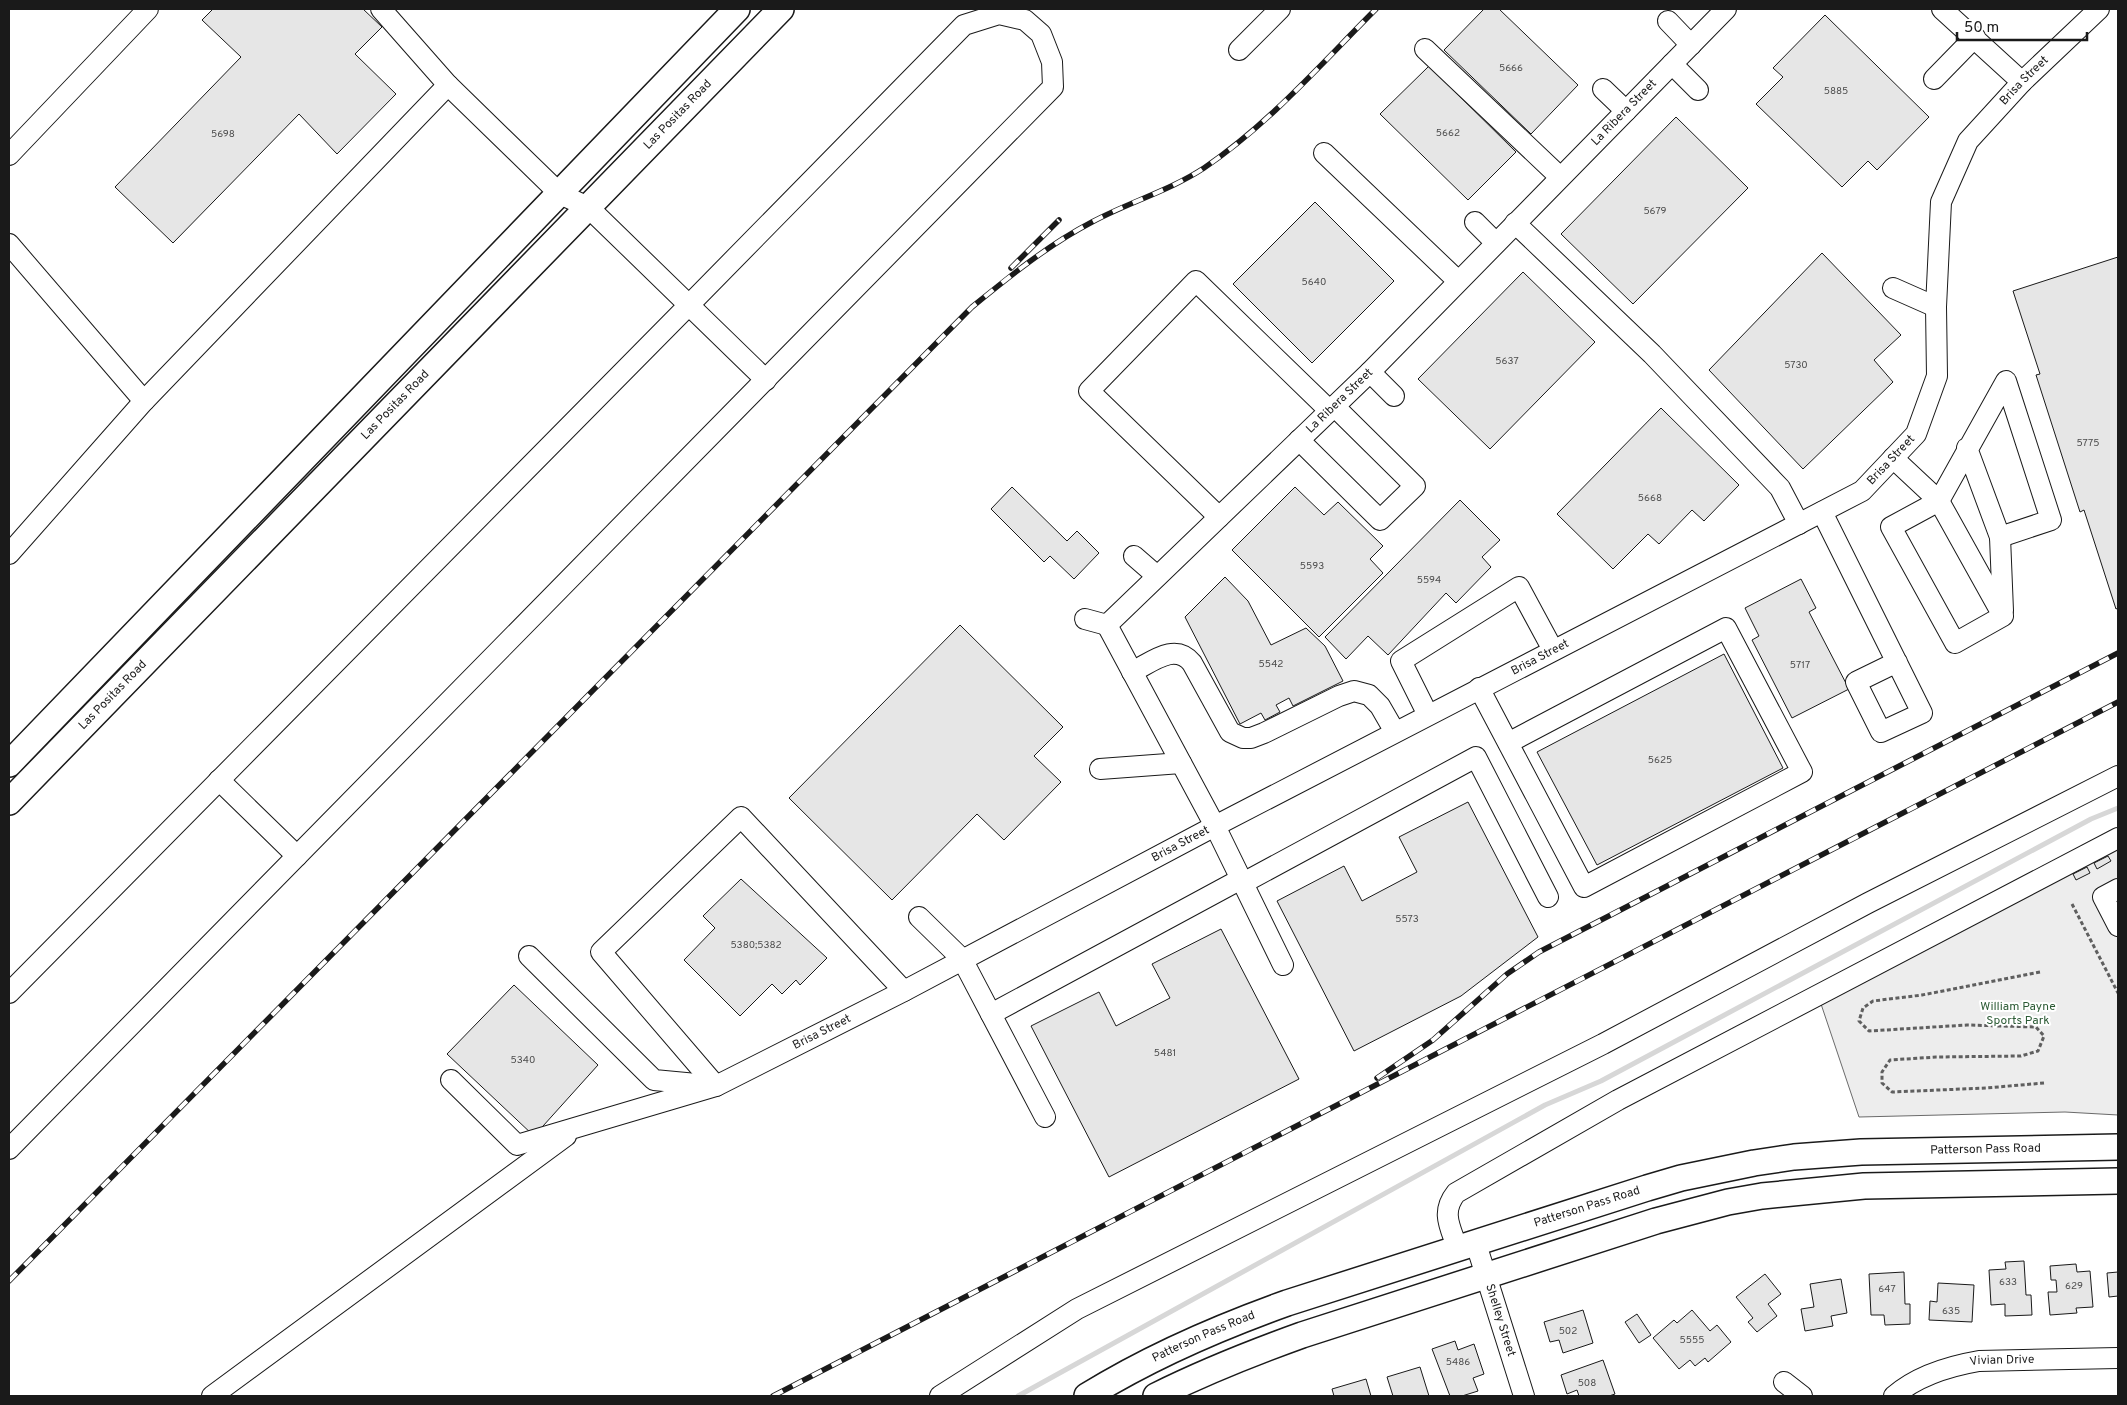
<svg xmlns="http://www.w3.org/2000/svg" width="2127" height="1405" viewBox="0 0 2127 1405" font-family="Overpass,sans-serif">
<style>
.built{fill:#ededed;stroke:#6a6a6a}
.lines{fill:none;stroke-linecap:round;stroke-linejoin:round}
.stream{stroke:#d7d7d7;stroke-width:5}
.building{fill:#e6e6e6;stroke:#1a1a1a}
.minor-casing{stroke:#1a1a1a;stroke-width:22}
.major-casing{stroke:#1a1a1a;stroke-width:28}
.path{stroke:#5f5f5f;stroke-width:3;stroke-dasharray:4 2.5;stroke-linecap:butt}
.minor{stroke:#fff;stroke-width:20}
.major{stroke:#fff;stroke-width:25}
.rail-casing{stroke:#1a1a1a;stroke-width:5.5}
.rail{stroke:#fff;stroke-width:4;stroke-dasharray:11;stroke-linecap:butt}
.labels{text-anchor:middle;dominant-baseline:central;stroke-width:4;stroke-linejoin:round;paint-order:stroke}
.number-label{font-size:10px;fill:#4d4d4d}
.street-label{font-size:12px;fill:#1a1a1a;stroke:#fff}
.park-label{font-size:12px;fill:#2b5a34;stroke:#fff}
</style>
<rect width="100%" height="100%" fill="#fff"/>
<!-- built -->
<polygon class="built" points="2118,849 2118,1115 2065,1112 1859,1117 1820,1001"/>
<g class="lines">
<!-- stream -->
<polyline class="stream" points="1018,1396 1545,1105 1601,1081 2091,819 2118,808"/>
</g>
<!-- building -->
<g class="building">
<polygon points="213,9 363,9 382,27 355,54 396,94 337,154 299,114 173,243 115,187 241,57 202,20"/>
<polygon points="1484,9 1499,9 1578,85 1531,134 1444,50"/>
<polygon points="1825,15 1929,117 1877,170 1868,161 1842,187 1756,104 1783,77 1773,68"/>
<polygon points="1429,66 1516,152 1468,200 1380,114"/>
<polygon points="1676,117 1748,188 1633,304 1561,234"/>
<polygon points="1315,202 1394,281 1312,363 1233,284"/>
<polygon points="1822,253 1901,335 1874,360 1893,382 1803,469 1709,370"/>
<polygon points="2118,257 2118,608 2116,609 2084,510 2080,512 2036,375 2040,374 2013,291"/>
<polygon points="1523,272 1595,342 1490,449 1418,379"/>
<polygon points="1661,408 1739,485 1704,521 1692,510 1659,544 1648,534 1613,569 1557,514"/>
<polygon points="1012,487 1067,541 1077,531 1099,553 1074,579 1050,556 1044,562 991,509"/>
<polygon points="1295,487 1324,515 1338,502 1383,546 1370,559 1383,573 1319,637 1232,550"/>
<polygon points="1460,500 1500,540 1482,557 1491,567 1456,603 1446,593 1388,655 1368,636 1346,659 1325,637"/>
<polygon points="1225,577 1248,601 1271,645 1306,628 1325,646 1343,681 1293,706 1289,698 1276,705 1280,712 1265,720 1261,713 1240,724 1185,617"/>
<polygon points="1801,579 1816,608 1809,612 1849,689 1792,718 1752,640 1759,636 1745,608"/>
<polygon points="960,625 1063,727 1034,756 1061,782 1004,840 977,814 892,900 789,798"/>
<polygon points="1724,654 1783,768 1597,865 1537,752"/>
<polygon points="1468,802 1538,937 1461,996 1354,1051 1277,901 1344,866 1362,901 1417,872 1399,837"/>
<polygon points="2108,856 2111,861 2097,869 2094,863"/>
<polygon points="2087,867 2090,873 2076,880 2073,874"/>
<polygon points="741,879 827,958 800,985 796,980 782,994 772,984 740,1016 684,960 715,928 703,916"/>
<polygon points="1221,929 1299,1079 1109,1177 1031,1026 1099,992 1116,1026 1170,998 1152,964"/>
<polygon points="514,985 598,1065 534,1136 447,1054"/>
<polygon points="2024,1261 2026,1295 2031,1295 2032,1315 2005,1316 2005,1304 1991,1305 1989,1270 2006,1269 2005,1262"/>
<polygon points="2076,1264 2077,1272 2090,1271 2093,1307 2076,1308 2077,1313 2050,1315 2048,1292 2057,1292 2056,1280 2051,1280 2050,1266"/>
<polygon points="1904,1272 1905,1304 1910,1304 1910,1324 1885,1325 1884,1315 1871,1315 1869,1274"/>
<polygon points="2118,1272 2118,1296 2109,1297 2107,1273"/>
<polygon points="1765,1274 1781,1294 1768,1304 1777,1316 1757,1332 1748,1322 1753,1318 1736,1297"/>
<polygon points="1841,1279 1847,1313 1831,1316 1833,1326 1805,1331 1801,1309 1814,1307 1810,1284"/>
<polygon points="1938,1283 1974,1285 1972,1322 1929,1320 1930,1301 1937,1302"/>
<polygon points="1583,1310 1593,1343 1563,1353 1559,1340 1550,1342 1544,1322"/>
<polygon points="1692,1310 1710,1331 1717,1325 1731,1342 1708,1362 1705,1358 1695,1366 1690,1360 1679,1369 1653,1338 1674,1320 1677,1323"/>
<polygon points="1637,1314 1651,1335 1639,1343 1625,1322"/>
<polygon points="1455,1341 1458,1350 1474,1344 1484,1374 1473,1378 1478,1391 1462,1396 1450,1396 1432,1349"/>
<polygon points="1603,1360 1615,1394 1609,1396 1579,1396 1577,1390 1567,1394 1561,1375"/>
<polygon points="1420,1367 1429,1396 1393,1396 1387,1377"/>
<polygon points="1366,1379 1371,1396 1334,1396 1332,1389"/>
</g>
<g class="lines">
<defs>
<g id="minor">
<polyline points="381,9 448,85"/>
<polyline points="1942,9 2022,82"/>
<polyline points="1668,21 1691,45"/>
<polyline points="1425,49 1560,177"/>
<polyline points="1239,50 1280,9"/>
<polyline points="1672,64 1698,90"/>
<polyline points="1934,79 1975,37"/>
<polyline points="1603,89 1626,111"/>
<polyline points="1324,153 1458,281"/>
<polyline points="9,155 148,9"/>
<polyline points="1475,222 1496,243"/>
<polyline points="1515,223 1652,354 1780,488 1799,524"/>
<polyline points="9,244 144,401"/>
<polyline points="1893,288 1936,307"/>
<polyline points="1370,372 1394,396"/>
<polyline points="1299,440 1380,520 1415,486 1334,406"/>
<polyline points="1893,458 1939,501 2006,381 2051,520 2000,537 1967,448"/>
<polygon points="1939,501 2003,616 1955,643 1891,527"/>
<polyline points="1822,512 1922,713 1881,732 1856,682 1897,662"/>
<polyline points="1219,517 1089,391 1196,281 1329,410"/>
<polyline points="2000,537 2003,611"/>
<polyline points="9,554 144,401 448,85 560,194 588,207 766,380"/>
<polyline points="1134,556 1157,576"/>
<polyline points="1085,619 1107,625"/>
<path d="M1132,672c20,-10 43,-30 60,-9l38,69 13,6h8l13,-5 75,-37 15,-5 15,4 11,11 15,26"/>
<polyline points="1479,688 1584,887 1802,772 1726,628 1508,743"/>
<polyline points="1428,715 1401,661 1519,587 1553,650"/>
<polyline points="1100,769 1181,763"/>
<polyline points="219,780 297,856"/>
<polyline points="1243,883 1476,757 1548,897"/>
<polyline points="2118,889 2103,897 2118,926"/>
<polyline points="919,917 962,959 1045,1117"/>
<polyline points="529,956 654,1080 707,1085"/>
<path id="s1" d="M1283,965l-68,-139 -108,-201 263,-253 356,-363"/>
<polyline points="9,993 689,305 964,25 999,14 1025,20 1041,34 1052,62 1053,87 9,1149"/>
<polyline points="991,1014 1241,879"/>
<path id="s2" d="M451,1080l66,65 199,-59 188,-95 311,-165 647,-335 54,-57 21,-58 -1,-69 5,-105 27,-61 54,-59 77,-73"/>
<polyline points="716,1086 601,952 741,817 904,991"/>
<path id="s3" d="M1476,1244l48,152"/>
<path d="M1458,1250c-7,-22 -18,-37 -2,-57l162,-93 500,-262"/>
<polyline points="1784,1382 1802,1396"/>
<polyline points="212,1396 566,1136"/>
<polyline points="940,1396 1077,1309 1603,1044 1868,903 2118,776"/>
<path id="s4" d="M1894,1396c23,-20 56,-30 85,-35l139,-3"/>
</g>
<g id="major">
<polyline points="9,764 737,9"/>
<path id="s5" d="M9,802l772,-793"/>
<path id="s6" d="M1087,1396c63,-39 130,-68 200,-93l360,-115 34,-10 73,-15 40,-6 67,-5 257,-5"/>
<path d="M1156,1396c48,-24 96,-43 146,-61l354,-114 72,-19 34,-6 102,-10 254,-5"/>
</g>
</defs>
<!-- minor casing -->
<use href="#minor" class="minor-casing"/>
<!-- major casing -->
<use href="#major" class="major-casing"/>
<!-- path -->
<g class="path">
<polyline points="2072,904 2118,993"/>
<polyline points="2040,972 1922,995 1873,1001 1863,1008 1859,1021 1869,1031 1967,1025 2036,1027 2044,1036 2038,1051 2021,1056 1936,1057 1890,1060 1882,1072 1882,1083 1892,1092 1986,1088 2044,1083"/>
</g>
<!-- minor -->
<use href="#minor" class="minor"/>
<!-- major -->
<use href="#major" class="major"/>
<defs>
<g id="rail">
<polyline points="1011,268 1059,220"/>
<polyline points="1377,1078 1433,1040 1507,974 1539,952 2118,653"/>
<path d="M9,1281l963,-974c38,-31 76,-62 120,-85 37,-20 77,-31 112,-54 65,-44 117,-104 172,-159"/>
<polyline points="773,1396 2118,702"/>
</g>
</defs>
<!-- rail casing -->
<use href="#rail" class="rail-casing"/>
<!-- rail -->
<use href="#rail" class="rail"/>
</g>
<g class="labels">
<!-- number labels -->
<g class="number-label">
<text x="1511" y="68">5666</text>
<text x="1836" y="91">5885</text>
<text x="1448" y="133">5662</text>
<text x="223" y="134">5698</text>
<text x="1655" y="211">5679</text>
<text x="1314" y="282">5640</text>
<text x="1507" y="361">5637</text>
<text x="1796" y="365">5730</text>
<text x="2088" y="443">5775</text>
<text x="1650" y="498">5668</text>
<text x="1312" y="566">5593</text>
<text x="1429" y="580">5594</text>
<text x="1271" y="664">5542</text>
<text x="1800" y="665">5717</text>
<text x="1660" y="760">5625</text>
<text x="1407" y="919">5573</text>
<text x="756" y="945">5380;5382</text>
<text x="1165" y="1053">5481</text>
<text x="523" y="1060">5340</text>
<text x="2008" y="1282">633</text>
<text x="2074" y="1286">629</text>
<text x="1887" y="1289">647</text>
<text x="1951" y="1311">635</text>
<text x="1568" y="1331">502</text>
<text x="1692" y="1340">5555</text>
<text x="1458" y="1362">5486</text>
<text x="1587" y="1383">508</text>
</g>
<!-- street labels -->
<g class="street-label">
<text stroke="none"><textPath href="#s2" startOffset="2055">Brisa Street</textPath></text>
<text stroke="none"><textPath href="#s1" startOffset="1111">La Ribera Street</textPath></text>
<text stroke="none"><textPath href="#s5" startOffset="959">Las Positas Road</textPath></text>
<text stroke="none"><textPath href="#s1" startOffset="706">La Ribera Street</textPath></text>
<text stroke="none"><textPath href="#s5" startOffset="554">Las Positas Road</textPath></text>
<text stroke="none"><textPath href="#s2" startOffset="1634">Brisa Street</textPath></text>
<text stroke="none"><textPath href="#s2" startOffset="1229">Brisa Street</textPath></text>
<text stroke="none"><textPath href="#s5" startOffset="149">Las Positas Road</textPath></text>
<text stroke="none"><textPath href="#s2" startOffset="824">Brisa Street</textPath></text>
<text stroke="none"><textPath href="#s2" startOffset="419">Brisa Street</textPath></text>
<text stroke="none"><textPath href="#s6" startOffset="941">Patterson Pass Road</textPath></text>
<text stroke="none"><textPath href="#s6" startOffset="536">Patterson Pass Road</textPath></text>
<text stroke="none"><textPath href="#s3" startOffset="80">Shelley Street</textPath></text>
<text stroke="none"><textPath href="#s6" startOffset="131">Patterson Pass Road</textPath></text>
<text stroke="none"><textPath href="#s4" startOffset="116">Vivian Drive</textPath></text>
</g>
<!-- park labels -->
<g class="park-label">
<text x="2018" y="1007">William Payne<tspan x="2018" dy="14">Sports Park</tspan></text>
</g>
</g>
<!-- border -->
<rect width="2127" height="1405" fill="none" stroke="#1a1a1a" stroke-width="20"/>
<!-- scale -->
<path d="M1957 32v8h130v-8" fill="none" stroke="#1a1a1a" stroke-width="2.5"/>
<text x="1964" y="32" font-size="15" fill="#1a1a1a" stroke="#ffffff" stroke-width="4" paint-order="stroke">50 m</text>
</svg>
